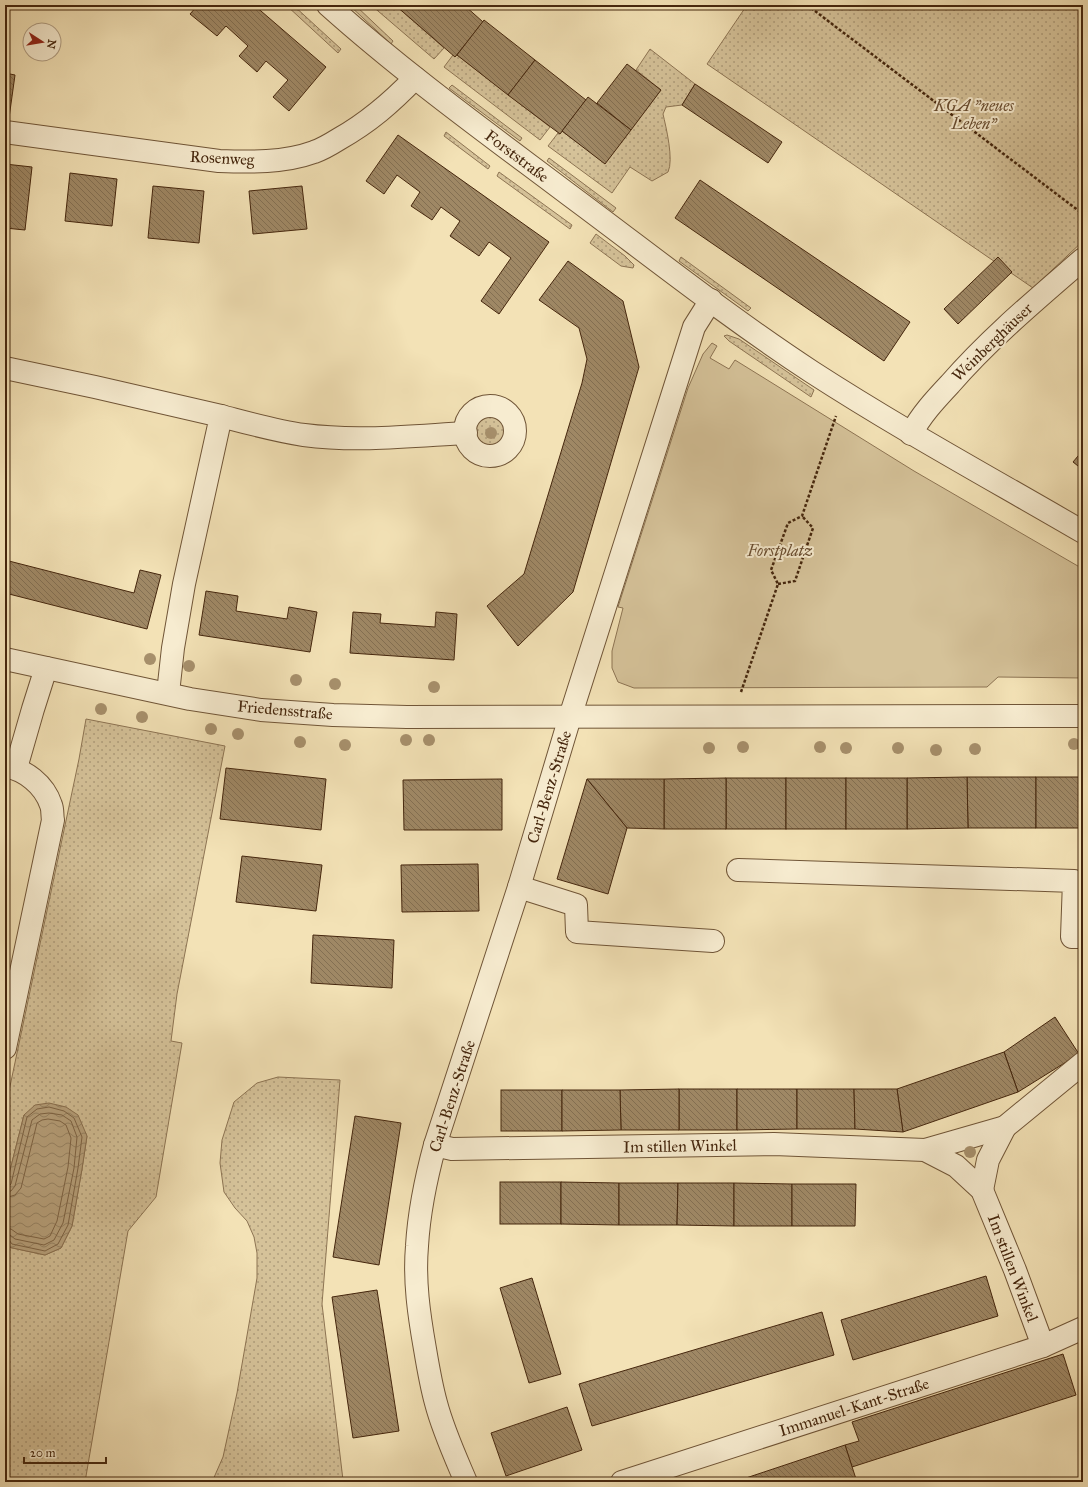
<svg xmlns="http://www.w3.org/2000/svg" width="1088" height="1487" viewBox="0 0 1088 1487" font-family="'IM FELL Great Primer',serif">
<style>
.grass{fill:url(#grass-dots);stroke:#8d7453}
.park{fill:#d5c299;stroke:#8d7453}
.water{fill:url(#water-waves);stroke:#8a7050}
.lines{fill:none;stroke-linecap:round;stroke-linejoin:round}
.shore{stroke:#7e6445;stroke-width:1}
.building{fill:url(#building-back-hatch);stroke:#45260d}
.minor-casing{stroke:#705537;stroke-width:24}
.path{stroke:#45260d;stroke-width:2.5;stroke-dasharray:3 2;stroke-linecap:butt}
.minor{stroke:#f7ecd0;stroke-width:22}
.tree{fill:#a7906c}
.labels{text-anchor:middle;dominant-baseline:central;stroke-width:4;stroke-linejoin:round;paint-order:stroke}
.park-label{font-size:16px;font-style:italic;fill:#694d30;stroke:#f7ecd0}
.street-label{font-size:16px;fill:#45260d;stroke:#f7ecd0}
</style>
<defs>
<pattern id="grass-dots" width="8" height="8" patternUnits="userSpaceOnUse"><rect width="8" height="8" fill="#d5c299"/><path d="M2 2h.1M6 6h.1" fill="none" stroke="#af9d7b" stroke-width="1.8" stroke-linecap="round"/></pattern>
<pattern id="water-waves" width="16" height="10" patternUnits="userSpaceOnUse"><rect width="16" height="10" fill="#b8a27d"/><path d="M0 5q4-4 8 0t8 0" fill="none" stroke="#978465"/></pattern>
<pattern id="building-back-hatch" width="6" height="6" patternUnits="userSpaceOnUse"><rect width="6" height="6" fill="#9f8865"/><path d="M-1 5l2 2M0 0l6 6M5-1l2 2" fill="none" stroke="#836f52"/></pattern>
</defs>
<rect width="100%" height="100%" fill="#f3e2b6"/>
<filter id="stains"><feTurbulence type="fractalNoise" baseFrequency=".005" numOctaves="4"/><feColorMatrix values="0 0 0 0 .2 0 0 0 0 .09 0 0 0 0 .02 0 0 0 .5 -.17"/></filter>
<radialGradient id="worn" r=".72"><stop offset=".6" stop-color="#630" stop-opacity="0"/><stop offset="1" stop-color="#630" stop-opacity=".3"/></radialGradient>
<!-- grass -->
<g class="grass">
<polygon points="286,5 293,5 341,49 338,53"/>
<polygon points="349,5 355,5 393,41 391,44"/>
<polygon points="371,5 395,5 444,48 434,59"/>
<polygon points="747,5 1083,5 1083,241 1033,288 707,64"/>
<path d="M650,49l45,35 -13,21 -16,2 -3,7c3,13 11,46 5,58l-16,9 -22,-14 -18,26 -64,-47 10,-13 2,1 2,-3 43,32 56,-73 -25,-20z"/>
<polygon points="453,55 455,57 457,55 550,127 540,140 444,67"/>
<polygon points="452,85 522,138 520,141 449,88"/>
<polygon points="446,132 490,166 488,169 444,136"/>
<polygon points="549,158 616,208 613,212 547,161"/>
<polygon points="499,172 572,225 570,229 497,176"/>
<polygon points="596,234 625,256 634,265 633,268 621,266 590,243"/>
<polygon points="681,257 751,308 748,311 679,261"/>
<polygon points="727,335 739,339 814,390 811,397 729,341 724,336"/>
<circle cx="491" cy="431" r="19"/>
<polygon points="86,719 225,746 177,994 171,1041 182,1043 156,1197 128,1231 85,1482 5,1482 5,1238 8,1247 45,1255 61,1248 72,1226 82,1169 87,1136 24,1115 5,1190 5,1110 79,759"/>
<polygon points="278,1077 340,1080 322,1304 343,1480 341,1482 212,1482 223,1457 237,1393 257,1278 257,1253 254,1237 247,1221 235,1208 224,1192 220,1163 222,1140 234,1102 257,1083"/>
</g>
<!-- park -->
<polygon class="park" points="712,343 717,346 710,358 729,369 735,360 914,471 1083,569 1083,678 998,677 987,687 634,688 618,682 612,668 612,651 623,608 618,607 688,388 703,354"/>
<!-- water -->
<polygon class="water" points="49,1103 66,1107 78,1115 87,1136 82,1169 72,1226 61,1248 45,1255 8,1247 5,1238 5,1190 24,1115 35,1105"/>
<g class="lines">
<!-- shore -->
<g class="shore">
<polyline points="5,1187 8,1187 11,1184 27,1117 37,1109 49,1107 64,1111 74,1118 82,1137 78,1168 68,1225 58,1244 45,1251 12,1244 9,1240 5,1240"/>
<polyline points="5,1192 11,1191 15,1186 32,1120 40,1114 49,1113 62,1115 71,1121 77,1137 74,1168 63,1223 54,1240 44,1245 15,1239 10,1235 5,1235"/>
<polyline points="5,1198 15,1195 21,1188 37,1123 42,1120 48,1119 60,1121 66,1125 71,1138 68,1167 57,1221 50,1236 44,1239 18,1234 11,1229 5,1229"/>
</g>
</g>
<!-- building -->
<g class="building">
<polygon points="198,5 254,5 326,67 289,111 273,97 288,80 266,61 257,72 239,56 248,46 226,26 217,36 190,14"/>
<polygon points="395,5 464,5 483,22 455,57"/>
<polygon points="484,20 535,60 508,95 457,55"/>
<polygon points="535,60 586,100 560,134 508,95"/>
<polygon points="627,64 661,90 631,130 597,103"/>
<polygon points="5,73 15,75 9,118 5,117"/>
<polygon points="695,84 782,142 768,163 682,105"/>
<polygon points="588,97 631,130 605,164 562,131"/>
<polygon points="398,135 549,242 499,314 481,301 511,258 489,242 479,256 450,236 460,221 441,207 432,220 411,206 420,192 397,175 384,194 366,181"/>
<polygon points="5,164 32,167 25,230 5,228"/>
<polygon points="70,173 117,179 112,226 65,221"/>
<polygon points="700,180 910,322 884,361 675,218"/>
<polygon points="153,186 204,191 199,243 148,238"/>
<polygon points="302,186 307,229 253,234 249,191"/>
<polygon points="998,257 1012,272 958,324 944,309"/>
<polygon points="568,261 623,301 639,367 573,592 518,646 487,606 524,574 582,383 587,359 579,328 539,300"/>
<polygon points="1083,450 1083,470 1073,462"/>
<polygon points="5,560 134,593 140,570 161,575 147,629 5,593"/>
<polygon points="206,591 238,596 236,611 287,619 289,607 317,612 310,652 199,635"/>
<polygon points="353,612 381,614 380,623 435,627 436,612 457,614 454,660 350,653"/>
<polygon points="226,768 326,779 321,830 220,819"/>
<polygon points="967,777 1036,777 1036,828 968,828"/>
<polygon points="967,777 968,828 907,829 907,778"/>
<rect x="1036" y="777" width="47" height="51"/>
<rect x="726" y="778" width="60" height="51"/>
<polygon points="726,778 726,829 664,829 664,779"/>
<rect x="786" y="778" width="60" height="51"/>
<rect x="846" y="778" width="61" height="51"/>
<polygon points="502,779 502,830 404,830 403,780"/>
<polygon points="587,779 664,779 664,829 627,828"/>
<polygon points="587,779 627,828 608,894 557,879"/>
<polygon points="242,856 322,865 316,911 236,902"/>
<polygon points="478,864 479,911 402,912 401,865"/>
<polygon points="5,907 9,908 5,927"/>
<polygon points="313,935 394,940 392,988 311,983"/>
<polygon points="1055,1017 1079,1054 1018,1092 1004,1052"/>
<polygon points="1004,1052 1018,1092 903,1132 897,1089"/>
<rect x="679" y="1089" width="58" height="41"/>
<polygon points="679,1089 679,1130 621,1130 620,1090"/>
<polygon points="737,1089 797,1089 797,1129 737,1130"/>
<polygon points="797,1089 854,1089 855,1129 797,1129"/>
<polygon points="854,1089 897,1089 903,1132 855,1129"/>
<rect x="501" y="1090" width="61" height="41"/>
<polygon points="562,1090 620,1090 621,1130 562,1131"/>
<polygon points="355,1116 401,1123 379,1265 333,1257"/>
<rect x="500" y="1182" width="61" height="42"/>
<polygon points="561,1182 619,1183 619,1225 561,1224"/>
<polygon points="619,1183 678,1183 677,1225 619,1225"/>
<polygon points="678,1183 734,1183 734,1226 677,1225"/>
<polygon points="734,1183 792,1184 792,1226 734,1226"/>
<polygon points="792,1184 856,1184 855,1226 792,1226"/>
<polygon points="986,1276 998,1316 853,1360 841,1320"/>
<polygon points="532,1278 561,1374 529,1383 500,1288"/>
<polygon points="377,1290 399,1431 353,1438 332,1297"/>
<polygon points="822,1312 834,1355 592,1426 579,1384"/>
<polygon points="1063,1354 1076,1395 852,1467 845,1445 859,1441 852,1422"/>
<polygon points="567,1407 582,1450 506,1476 491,1433"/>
<polygon points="845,1445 857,1482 734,1482"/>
</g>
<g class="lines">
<defs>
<g id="minor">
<path d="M328,5c76,68 159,128 240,189 81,60 160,123 244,178 88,57 180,107 271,160"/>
<path d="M5,132l214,29c31,1 65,2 95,-9 9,-3 17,-8 25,-13 30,-17 52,-36 76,-61"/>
<polyline points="5,368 95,387 221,416 184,584 173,648 168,693"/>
<circle cx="490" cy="431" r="25"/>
<path d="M221,416c27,7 55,15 83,19 53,7 108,1 162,-2"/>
<path d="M911,434c10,-19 24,-34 39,-50 40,-46 87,-85 133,-125"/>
<polyline points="5,659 190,699 261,710 333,715 407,717 1083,716"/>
<path d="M5,766c20,4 39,18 46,39 2,5 1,11 2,15l-48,228"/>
<polyline points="16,768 33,709 46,668"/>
<polyline points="738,870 1074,881 1072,937 1083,937"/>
<polyline points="519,887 576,905 577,932 713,941"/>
<polyline points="435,1145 452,1149 774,1144 925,1150 956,1166 982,1190 1015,1270 1043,1346"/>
<polyline points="925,1150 1005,1127 1083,1063"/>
<polyline points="982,1190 988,1160 1005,1127"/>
<path d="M466,1482c-11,-26 -23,-52 -30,-79 -5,-18 -8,-36 -11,-54 -6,-34 -11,-68 -8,-103 2,-34 9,-68 18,-101l84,-258 51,-170 124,-390 17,-27"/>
<polyline points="622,1482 1043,1346 1083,1328"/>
</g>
</defs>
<!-- minor casing -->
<use href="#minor" class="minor-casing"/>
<!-- path -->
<g class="path">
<polyline points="807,5 1083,214"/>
<polyline points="778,584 795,581 813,528 802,516"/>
<polyline points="741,692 778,584 771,570 788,523 802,516 836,416"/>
</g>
<!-- minor -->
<use href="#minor" class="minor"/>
</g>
<!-- trees -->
<g class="tree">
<circle cx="491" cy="433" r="6"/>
<circle cx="150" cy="659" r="6"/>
<circle cx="189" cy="666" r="6"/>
<circle cx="296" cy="680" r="6"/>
<circle cx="335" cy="684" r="6"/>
<circle cx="434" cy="687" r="6"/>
<circle cx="101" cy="709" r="6"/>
<circle cx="142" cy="717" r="6"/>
<circle cx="211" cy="729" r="6"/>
<circle cx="238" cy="734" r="6"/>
<circle cx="406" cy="740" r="6"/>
<circle cx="429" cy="740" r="6"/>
<circle cx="300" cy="742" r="6"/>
<circle cx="1074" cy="744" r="6"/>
<circle cx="345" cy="745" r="6"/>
<circle cx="743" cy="747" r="6"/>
<circle cx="820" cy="747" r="6"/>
<circle cx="709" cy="748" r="6"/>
<circle cx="846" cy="748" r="6"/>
<circle cx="898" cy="748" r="6"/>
<circle cx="975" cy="749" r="6"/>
<circle cx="936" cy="750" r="6"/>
<circle cx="970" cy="1152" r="6"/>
</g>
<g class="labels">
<!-- park labels -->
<g class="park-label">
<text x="974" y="105">KGA "neues<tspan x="974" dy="18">Leben"</tspan></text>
<text x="780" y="550">Forstplatz</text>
</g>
<!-- street labels -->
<g class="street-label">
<text transform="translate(517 156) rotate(37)">Forststraße</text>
<text transform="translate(222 158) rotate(3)">Rosenweg</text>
<text transform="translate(992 342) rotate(-44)">Weinberghäuser</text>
<text transform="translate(285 710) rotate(5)">Friedensstraße</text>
<text transform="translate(549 787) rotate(-73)">Carl-Benz-Straße</text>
<text transform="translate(452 1096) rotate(-72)">Carl-Benz-Straße</text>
<text transform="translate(680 1146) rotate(-1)">Im stillen Winkel</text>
<text transform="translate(1013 1268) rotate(69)">Im stillen Winkel</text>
<text transform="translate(854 1407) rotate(-18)">Immanuel-Kant-Straße</text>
</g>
</g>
<!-- margin -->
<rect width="1088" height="1487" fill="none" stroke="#f3e2b6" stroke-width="20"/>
<rect x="6" y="6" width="1076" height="1475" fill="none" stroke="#45260d" stroke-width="2"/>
<rect x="10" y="10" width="1068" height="1467" fill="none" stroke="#45260d"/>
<!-- north arrow -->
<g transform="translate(42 42) rotate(102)"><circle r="19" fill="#f7ecd0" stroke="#b09d82"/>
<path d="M0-3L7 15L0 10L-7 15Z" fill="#8f2418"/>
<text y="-6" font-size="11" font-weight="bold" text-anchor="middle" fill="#45260d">N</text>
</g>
<!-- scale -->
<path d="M24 1457v6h82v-6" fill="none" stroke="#45260d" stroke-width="2"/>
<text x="30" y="1457" font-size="12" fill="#45260d" stroke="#f7ecd0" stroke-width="3" paint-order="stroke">20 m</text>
<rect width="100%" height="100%" filter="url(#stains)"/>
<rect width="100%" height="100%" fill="url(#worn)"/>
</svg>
